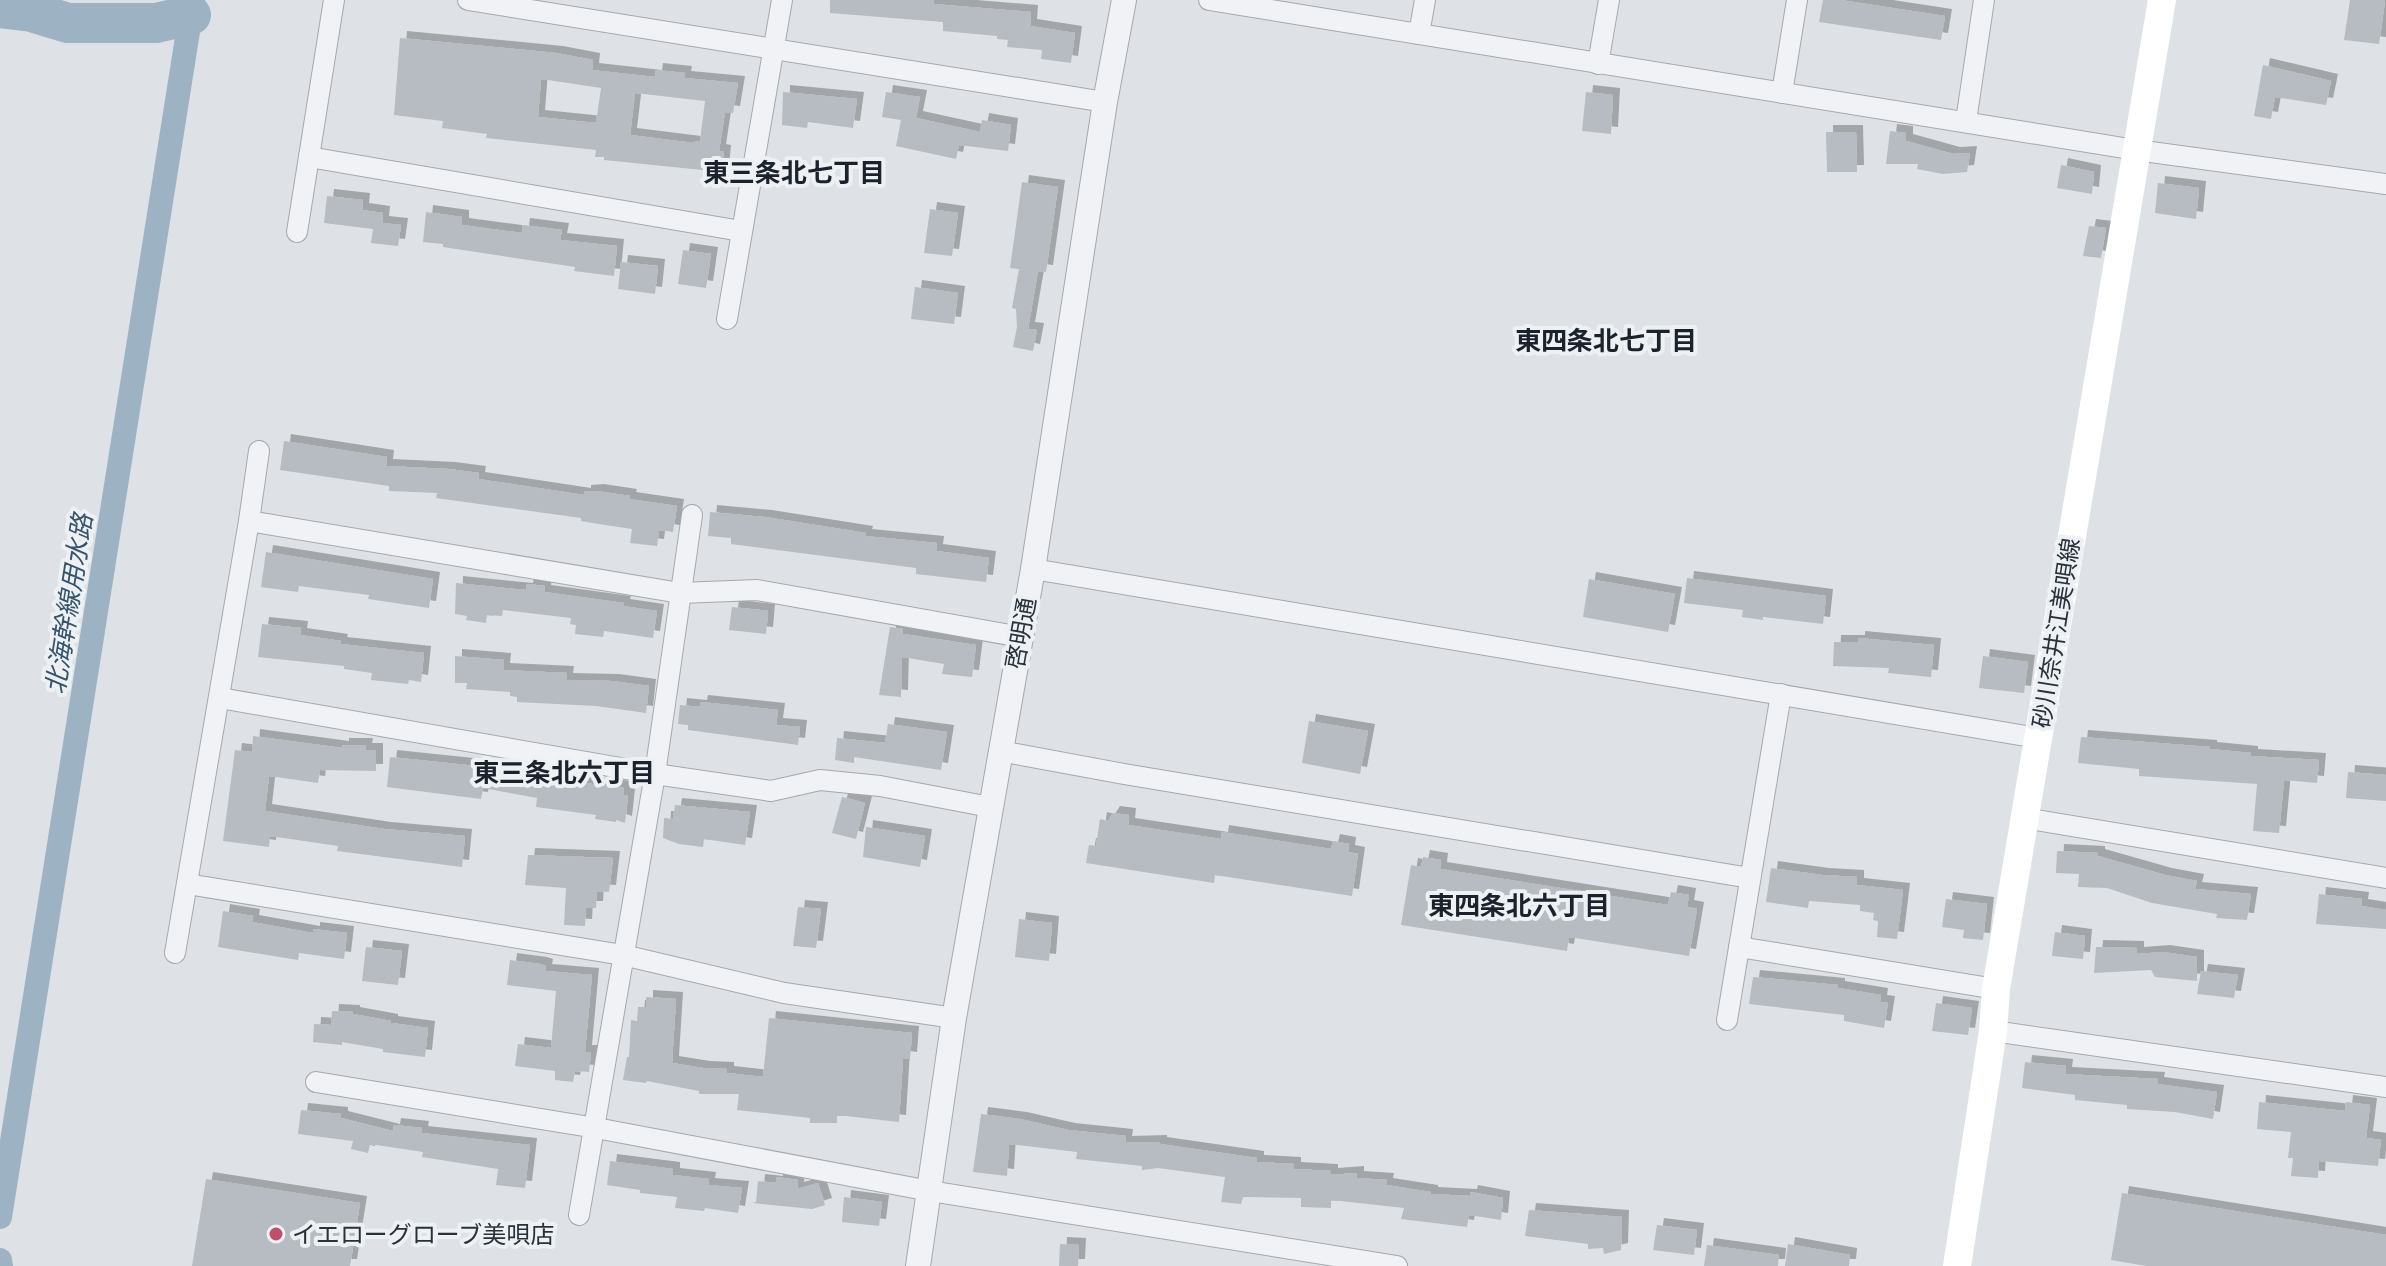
<svg xmlns="http://www.w3.org/2000/svg" width="2386" height="1266" viewBox="0 0 2386 1266" font-family="Montserrat,'Noto Sans JP',sans-serif">
<style>
.lines{fill:none;stroke-linecap:round;stroke-linejoin:round}
.canal{stroke:#9db2c2;stroke-width:24}
.river{stroke:#9db2c2;stroke-width:40}
.building{fill:#b6bcc2;fill-rule:evenodd;filter:url(#shadow)}
.minor-casing{stroke:#a4a9af;stroke-width:22}
.tertiary-casing{stroke:#a4a9af;stroke-width:26}
.minor{stroke:#f0f2f5;stroke-width:20}
.tertiary{stroke:#f0f2f5;stroke-width:24}
.secondary{stroke:#fff;stroke-width:28}
.poi-dot{fill:#bd516b;stroke:#edf1f4;stroke-width:3}
.labels{text-anchor:middle;dominant-baseline:central;stroke-width:8;stroke-linejoin:round;paint-order:stroke}
.street-label{font-size:24px;fill:#29313b;stroke:#edf1f4}
.poi-label{font-size:24px;fill:#29313b;stroke:#edf1f4;text-anchor:start}
.neighbourhood-label{font-size:26px;font-weight:bold;fill:#1b222c;stroke:#edf1f4}
.water-label{font-size:26px;font-style:italic;fill:#38536a;stroke:#edf1f4}
</style>
<defs>
<filter id="shadow"><feDropShadow dx="7" dy="-7" stdDeviation="0" flood-color="#0004"/></filter>
</defs>
<rect width="100%" height="100%" fill="#dee2e6"/>
<g class="lines">
<!-- canal -->
<g class="canal">
<polyline points="0,1217 193,0"/>
<polyline points="0,1260 1,1266"/>
</g>
<!-- river -->
<polyline class="river" points="0,8 32,12 68,23 156,23 191,15"/>
</g>
<!-- building -->
<g class="building">
<polygon points="830,0 934,0 933,4 1031,12 1030,26 1075,33 1071,63 1041,59 1042,50 1007,47 1008,40 997,39 997,36 943,31 943,22 830,13"/>
<polygon points="1823,0 1840,0 1945,16 1941,40 1819,22"/>
<polygon points="2350,0 2385,0 2379,44 2344,40"/>
<path d="M400,38l156,15 37,7 -1,10 63,7 1,-7 29,3 -1,5 54,5 -5,30 -8,-1 -6,39 5,1 -2,20 -118,-12v-3h-9l1,-7 -110,-12 1,-4 -45,-6 1,-7 -49,-6zM541,79l60,9 -5,35 -58,-6zM635,93l70,8 -5,40h-6v2l-64,-8z"/>
<polygon points="2263,65 2331,81 2326,105 2275,97 2271,119 2254,116"/>
<polygon points="783,92 857,99 853,128 808,122 807,128 782,125"/>
<polygon points="886,92 920,97 916,118 980,132 982,120 1011,125 1008,151 959,145 956,159 896,146 901,120 882,117"/>
<polygon points="1586,92 1613,95 1611,134 1582,131"/>
<polygon points="1890,131 1906,133 1906,141 1953,154 1970,153 1967,172 1943,174 1917,169 1918,164 1886,164"/>
<polygon points="1826,132 1856,132 1857,172 1827,172"/>
<polygon points="2061,165 2094,172 2092,194 2057,188"/>
<polygon points="1022,182 1058,187 1046,272 1038,271 1028,329 1037,330 1033,351 1013,347 1017,327 1016,309 1012,308 1019,269 1010,268"/>
<polygon points="2158,183 2199,188 2196,219 2155,213"/>
<polygon points="327,196 363,200 362,210 383,213 382,223 401,225 398,246 371,243 373,229 324,223"/>
<polygon points="930,209 958,213 952,256 924,253"/>
<polygon points="426,212 462,217 462,225 522,233 523,225 562,230 560,240 617,246 614,276 574,271 575,267 443,247 443,244 423,242"/>
<polygon points="2089,226 2106,228 2101,258 2083,256"/>
<polygon points="683,250 711,254 706,288 678,284"/>
<polygon points="621,262 658,266 655,294 618,289"/>
<polygon points="915,287 958,293 954,324 911,319"/>
<polygon points="284,441 387,457 386,466 448,469 479,473 478,479 584,495 584,492 597,491 630,496 629,499 677,506 673,532 659,530 657,546 630,543 632,529 592,523 581,521 581,518 436,498 437,493 389,491 389,486 280,470"/>
<polygon points="710,512 765,517 866,533 865,536 937,543 936,551 989,558 986,582 916,574 916,568 731,544 731,538 708,536"/>
<polygon points="266,552 433,579 429,608 368,599 369,595 299,586 298,592 261,587"/>
<polygon points="1687,578 1826,596 1823,624 1763,617 1763,620 1742,617 1743,610 1684,603"/>
<polygon points="1589,579 1675,594 1668,632 1583,617"/>
<polygon points="456,583 526,590 527,584 545,586 544,592 624,603 623,606 657,611 653,638 604,631 603,637 575,634 576,625 570,624 571,618 503,610 502,616 487,615 486,623 466,620 467,616 455,614"/>
<polygon points="732,607 768,611 766,634 729,630"/>
<polygon points="262,624 301,628 300,635 341,641 340,644 424,653 421,682 409,680 408,684 371,680 372,673 344,669 344,666 258,657"/>
<polygon points="890,627 903,629 903,634 976,645 972,677 942,674 944,664 902,657 901,697 879,695"/>
<polygon points="1858,638 1934,645 1931,677 1888,673 1889,668 1833,666 1834,642 1858,642"/>
<polygon points="455,656 504,660 503,670 567,673 566,680 612,681 649,686 646,713 596,706 517,702 517,697 510,696 510,692 466,689 467,683 455,683"/>
<polygon points="1983,656 2028,662 2024,693 1979,688"/>
<polygon points="701,702 778,710 776,725 800,727 798,745 688,730 688,725 678,724 680,705 700,707"/>
<polygon points="1309,721 1368,731 1360,774 1302,763"/>
<polygon points="888,724 947,732 941,770 854,757 854,763 835,760 837,738 885,743"/>
<polygon points="253,736 342,748 342,745 366,745 365,750 376,750 376,771 320,770 318,783 269,776 265,811 384,829 465,836 462,867 337,851 338,846 270,836 269,847 223,841 235,750 252,752"/>
<polygon points="2081,737 2210,747 2210,749 2251,753 2251,756 2319,760 2317,783 2284,780 2279,833 2253,831 2257,784 2139,776 2139,769 2078,763"/>
<polygon points="390,757 486,767 528,776 624,788 623,795 628,796 625,823 616,820 616,822 595,819 596,815 536,807 537,798 483,788 481,799 387,787"/>
<polygon points="2348,772 2386,775 2386,801 2346,798"/>
<polygon points="842,797 865,803 856,839 832,833"/>
<polygon points="675,805 750,812 745,845 704,839 703,847 679,844 663,838 664,818 673,819"/>
<polygon points="1113,813 1129,815 1128,825 1221,839 1222,832 1331,849 1333,841 1349,844 1348,852 1358,854 1352,896 1215,875 1214,883 1086,863 1089,845 1096,846 1100,819 1108,821"/>
<polygon points="866,827 925,836 920,867 863,857"/>
<polygon points="2057,851 2098,853 2098,856 2165,875 2197,881 2195,889 2251,894 2247,920 2216,918 2217,914 2152,903 2107,888 2078,887 2079,874 2056,873"/>
<polygon points="528,855 613,858 609,892 597,891 596,908 586,908 585,926 564,925 566,888 525,885"/>
<polygon points="1423,857 1441,860 1440,869 1668,905 1671,892 1689,895 1687,907 1697,909 1689,956 1569,937 1567,951 1401,925 1411,865 1421,867"/>
<polygon points="1771,868 1822,875 1857,877 1857,885 1903,890 1897,939 1877,937 1878,921 1873,920 1874,913 1860,911 1860,905 1809,901 1808,908 1766,902"/>
<polygon points="2319,894 2362,899 2361,906 2386,910 2386,929 2316,924"/>
<polygon points="1946,899 1987,904 1983,940 1963,938 1964,930 1942,927"/>
<polygon points="798,907 821,909 816,948 793,946"/>
<polygon points="223,911 253,916 252,922 313,933 313,929 347,933 344,959 299,953 298,960 218,947"/>
<polygon points="1019,919 1052,923 1049,961 1015,957"/>
<polygon points="2055,932 2085,936 2083,959 2052,956"/>
<polygon points="366,947 402,951 398,985 362,981"/>
<polygon points="2096,947 2137,948 2137,954 2163,952 2197,957 2197,981 2155,977 2151,970 2094,973"/>
<polygon points="510,960 540,964 546,966 545,971 592,975 585,1052 591,1052 589,1072 575,1071 573,1082 555,1080 555,1071 515,1066 518,1044 551,1048 556,991 507,985"/>
<polygon points="2201,971 2238,975 2234,998 2197,994"/>
<polygon points="1753,977 1838,985 1838,988 1881,995 1880,1002 1888,1003 1884,1028 1844,1021 1844,1015 1749,1004"/>
<polygon points="646,997 676,999 672,1063 703,1068 727,1069 727,1073 763,1077 769,1018 912,1033 910,1059 903,1058 899,1122 837,1115 837,1123 810,1123 810,1118 737,1110 739,1094 699,1094 699,1091 647,1081 646,1083 623,1080 627,1057 629,1057 631,1020 637,1021 638,1007 646,1007"/>
<polygon points="1936,1003 1972,1008 1968,1035 1932,1031"/>
<polygon points="332,1011 353,1012 353,1014 391,1021 391,1023 428,1028 425,1057 383,1052 383,1049 342,1042 342,1045 313,1042 314,1024 331,1025"/>
<polygon points="2025,1062 2066,1066 2065,1074 2158,1079 2157,1084 2217,1092 2213,1119 2175,1112 2127,1109 2127,1105 2075,1100 2075,1095 2022,1088"/>
<polygon points="2259,1102 2345,1111 2346,1102 2370,1105 2366,1138 2381,1140 2378,1166 2319,1161 2318,1178 2291,1176 2293,1158 2288,1158 2291,1132 2257,1129"/>
<polygon points="301,1110 341,1114 341,1118 393,1131 394,1125 422,1128 421,1133 530,1145 525,1188 496,1185 498,1169 422,1157 423,1152 370,1144 368,1153 351,1149 353,1141 298,1134"/>
<polygon points="981,1114 1020,1119 1068,1130 1126,1136 1125,1143 1160,1142 1160,1144 1257,1158 1257,1162 1294,1164 1294,1169 1331,1171 1331,1175 1357,1173 1357,1178 1387,1180 1386,1185 1431,1192 1431,1194 1470,1196 1471,1192 1503,1198 1501,1220 1469,1215 1467,1227 1401,1219 1404,1208 1331,1200 1331,1208 1301,1207 1301,1198 1243,1197 1241,1204 1221,1202 1225,1177 1158,1168 1142,1170 1142,1166 1076,1159 1077,1152 1009,1144 1007,1176 973,1172"/>
<polygon points="610,1161 673,1169 673,1175 709,1179 708,1185 742,1188 738,1213 705,1208 704,1211 675,1208 677,1197 640,1193 640,1190 607,1185"/>
<polygon points="776,1177 798,1180 797,1189 818,1183 825,1205 812,1209 752,1203 756,1202 758,1181 776,1183"/>
<polygon points="206,1179 360,1203 350,1266 192,1266"/>
<polygon points="2122,1193 2386,1235 2386,1266 2146,1266 2111,1260"/>
<polygon points="844,1197 882,1202 879,1226 842,1222"/>
<polygon points="1529,1210 1622,1217 1621,1250 1604,1254 1603,1248 1588,1249 1588,1244 1525,1236"/>
<polygon points="1657,1225 1697,1230 1694,1255 1653,1250"/>
<polygon points="1060,1244 1079,1245 1078,1266 1059,1266"/>
<polygon points="1788,1244 1850,1255 1849,1266 1785,1266"/>
<polygon points="1707,1245 1779,1255 1778,1266 1704,1266"/>
</g>
<g class="lines">
<defs>
<g id="minor">
<polyline points="468,0 1105,102"/>
<polyline points="1209,0 2136,150 2386,184"/>
<polyline points="1419,34 1425,0"/>
<polyline points="1598,64 1609,0"/>
<polyline points="1782,93 1797,0"/>
<polyline points="1966,121 1984,0"/>
<polyline points="309,157 741,231"/>
<polyline points="297,232 334,0"/>
<polyline points="727,319 782,0"/>
<polyline points="249,521 680,593 757,590 1021,637"/>
<polyline points="1033,569 2038,738"/>
<polyline points="220,698 655,774 771,791 820,780 880,786 990,807"/>
<polyline points="1000,751 1124,774 1750,878"/>
<polyline points="2024,818 2386,878"/>
<polyline points="187,884 623,955 784,993 954,1018"/>
<polyline points="1739,947 1996,989"/>
<polyline points="175,953 249,521 259,451"/>
<polyline points="1727,1020 1781,694"/>
<polyline points="1993,1031 2386,1087"/>
<polyline points="316,1082 596,1128 930,1191 1397,1266"/>
<polyline points="579,1215 655,774 692,515"/>
</g>
<polyline id="tertiary" points="918,1266 954,1018 1033,569 1105,102 1124,0"/>
</defs>
<!-- minor casing -->
<use href="#minor" class="minor-casing"/>
<!-- tertiary casing -->
<use href="#tertiary" class="tertiary-casing"/>
<!-- minor -->
<use href="#minor" class="minor"/>
<!-- tertiary -->
<use href="#tertiary" class="tertiary"/>
<!-- secondary -->
<polyline class="secondary" points="1957,1266 1993,1031 1996,989 2162,0"/>
</g>
<!-- markers -->
<circle class="poi-dot" cx="276" cy="1234" r="8"/>
<g class="labels">
<!-- street labels -->
<g class="street-label">
<text transform="translate(1021 633) rotate(-80)">啓明通</text>
<text transform="translate(2056 633) rotate(-81)">砂川奈井江美唄線</text>
</g>
<!-- poi labels -->
<g class="poi-label">
<text x="292" y="1234">イエローグローブ美唄店</text>
</g>
<!-- neighbourhood labels -->
<g class="neighbourhood-label">
<text x="794" y="173">東三条北七丁目</text>
<text x="1606" y="341">東四条北七丁目</text>
<text x="564" y="773">東三条北六丁目</text>
<text x="1519" y="906">東四条北六丁目</text>
</g>
<!-- water labels -->
<g class="water-label">
<text transform="translate(69 604) rotate(-81)">北海幹線用水路</text>
</g>
</g>
</svg>
